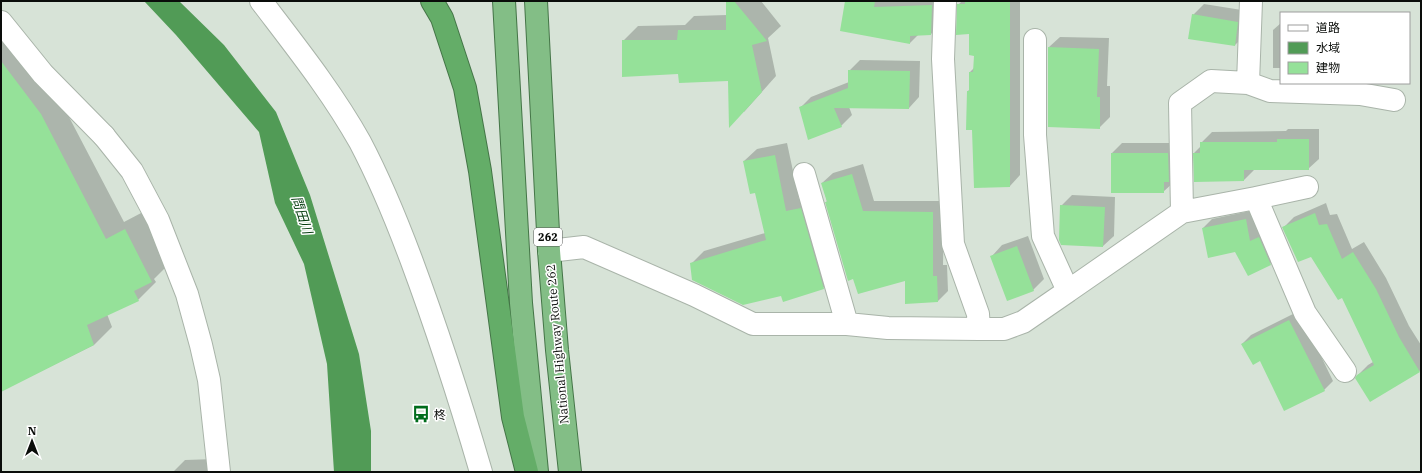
<svg xmlns="http://www.w3.org/2000/svg" width="1422" height="473" font-family="'IBM Plex Serif','Noto Sans JP',serif">
<style>
.water{fill:#519b56}
.shadow{fill:#0003}
.building{fill:#95e199}
.lines{fill:none;stroke-linecap:round;stroke-linejoin:round}
.minor-casing{stroke:#a9b4a9;stroke-width:24}
.tertiary-casing{stroke:#a9b4a9;stroke-width:24}
.trunk-casing{stroke:#447547;stroke-width:24}
.motorway-casing{stroke:#447547;stroke-width:24}
.minor{stroke:#fff;stroke-width:22}
.tertiary{stroke:#fff;stroke-width:22}
.trunk{stroke:#83be86;stroke-width:22}
.motorway{stroke:#64ad68;stroke-width:22}
.labels{text-anchor:middle;dominant-baseline:central;stroke-width:3;stroke-linejoin:round;paint-order:stroke}
.shield{fill:#fff;stroke:#545654;stroke-width:1}
.shield-label{font-size:11px;font-weight:bold;fill:#0a0d0a}
.street-label{font-size:12px;fill:#0a0d0a;stroke:#fff}
.poi-label{font-size:12px;fill:#0a0d0a;stroke:#fff;text-anchor:start}
.water-label{font-size:13px;font-style:italic;fill:#053d0f;stroke:#fff}
</style>
<rect width="100%" height="100%" fill="#d7e3d7"/>
<!-- water -->
<path class="water" d="M144,1H179L224,45L276,112L310,195L359,354L371,431V472H334L327,364L304,264L275,203L259,132L176,35Z"/>
<!-- shadow -->
<path class="shadow" d="M727,1H761L781,26L768,38L776,76L744,112L729,80L679,73L623,41L638,26L685,25L694,16L727,15Z
M846,1H942L941,24L931,34L918,35L910,43Z
M962,1H1020V175L1010,186L973,129L968,91L970,89V72L974,68L975,55L970,33L958,5Z
M1204,4L1248,11L1245,35L1235,45L1193,15Z
M1,19L58,96L124,222L143,212L170,263L154,279L156,282L138,300L107,314L112,327L94,345L1,391Z
M1281,23V68H1273V30Z
M1060,37L1109,38L1107,86H1110V117L1099,128L1049,47Z
M860,60L920,61L919,97L909,108L849,107L852,115L841,126L800,108L811,97L849,82V71Z
M1288,129H1319V159L1308,169L1254,170L1244,180L1194,153L1201,146V143L1212,132L1286,131Z
M787,143L799,199L813,196L836,275L823,288L782,295L691,264L704,251L765,233L756,192L744,161L757,149Z
M1122,143H1179L1174,182L1163,192L1112,153Z
M863,164L874,201H944L943,265H947L948,291L938,301L905,279L826,202L827,201L822,183L833,173Z
M1072,195L1115,197L1114,236L1103,246L1062,244L1061,206Z
M1326,203L1330,215L1337,214L1352,249L1364,242L1386,278L1409,326L1421,345V370L1370,400L1357,376L1368,365L1373,362L1343,296L1312,255L1283,228L1294,217Z
M1255,210L1280,254L1270,264L1236,251L1203,228L1212,219Z
M1028,236L1044,279L1033,290L992,256L1002,245Z
M1299,311L1333,381L1324,390L1260,359L1242,344L1251,335Z
M215,459V472H173L185,460Z"/>
<!-- building -->
<path class="building" d="M726,1H734L767,41L752,45L762,92L729,128L728,81L679,83L678,74L622,77V40H677L678,30H726Z
M845,1H875L874,7L932,5L931,35L910,36V44L840,31Z
M965,1H1010V187L974,188L972,130H966L967,91H969V72H973L974,56L969,55V34L956,35L957,4H965Z
M1192,14L1238,22L1235,46L1188,39Z
M1048,47L1099,49L1097,97H1100V129L1048,127Z
M1,61L41,114L106,239L125,229L152,282L134,291L139,301L87,325L94,345L1,392Z
M848,70L910,71L909,109L834,108L842,127L808,140L799,107L848,88Z
M1277,139H1309V170H1244V181L1194,182L1193,153H1200V142H1277Z
M1111,153H1168L1169,182H1164V193H1111Z
M775,155L786,211L801,208L824,289L783,302L781,296L743,305L692,280L690,263L766,240L755,193L750,194L743,161Z
M852,174L863,211L933,212V276H937L938,302L905,304V281L858,294L853,279L848,281L825,202H827L821,183Z
M1060,205L1105,207L1103,247L1061,245L1059,240Z
M1315,213L1319,225L1327,224L1342,259L1353,252L1376,289L1399,337L1420,372L1370,402L1355,378L1357,375L1374,365L1342,298L1338,300L1311,257L1298,262L1282,227Z
M1246,219L1250,241L1259,237L1271,265L1248,276L1235,252L1208,258L1202,228Z
M1017,246L1034,291L1007,301L990,256Z
M1289,320L1325,391L1284,411L1260,361L1253,365L1241,344Z"/>
<g class="lines">
<!-- minor casing -->
<g class="minor-casing">
<path id="minor" d="M261,1C296,47 332,92 360,142C380,180 396,219 411,259C437,329 460,400 481,472
M945,1L943,59L953,244L978,314L979,329H1004L1023,322L1068,291L1043,236L1035,135V40
M1,22L43,74L104,136
M1248,83L1251,1
M804,174L847,324
M1256,198L1307,187
M1182,212L1180,103L1211,81L1248,83L1270,91L1360,94L1394,100
M549,251L584,247L694,295L753,324H847L888,328L979,329
M1068,291L1182,212L1256,198L1305,313L1345,371"/>
</g>
<!-- tertiary casing -->
<g class="tertiary-casing">
<path id="tertiary" d="M104,136L132,171L158,220L187,294L201,345L209,380L219,472"/>
</g>
<!-- trunk casing -->
<g class="trunk-casing">
<path id="trunk" d="M504,1L521,303L537,472
M536,1L549,251L557,350L570,472"/>
</g>
<!-- motorway casing -->
<g class="motorway-casing">
<path id="motorway" d="M432,1L442,18L465,88L480,171L513,417L527,472"/>
</g>
<!-- minor -->
<use href="#minor" class="minor"/>
<!-- tertiary -->
<use href="#tertiary" class="tertiary"/>
<!-- trunk -->
<use href="#trunk" class="trunk"/>
<!-- motorway -->
<use href="#motorway" class="motorway"/>
</g>
<!-- icons -->
<defs>
<g id="bus-bare" transform="scale(1.38)"><path d="M-5-6H5V4H4V6H2V4H-2V6H-4V4H-5ZM-3.5-4V0h7V-4ZM-3.5 1.2v1.5H-2V1.2ZM2 1.2v1.5H3.5V1.2Z" fill="#006c1b" stroke="#fff" stroke-width="2.5" paint-order="stroke"/></g>
</defs>
<g fill-rule="evenodd">
<use href="#bus-bare" x="421" y="414"/>
</g>
<g class="labels">
<!-- shield labels -->
<rect class="shield" x="534" y="228" width="28" height="18" rx="3"/>
<g class="shield-label">
<text x="548" y="237">262</text>
</g>
<!-- street labels -->
<g class="street-label">
<text transform="translate(557 344) rotate(-95)">National Highway Route 262</text>
</g>
<!-- poi labels -->
<g class="poi-label">
<text x="434" y="414">柊</text>
</g>
<!-- water labels -->
<g class="water-label">
<text transform="translate(302 215) rotate(72)">問田川</text>
</g>
</g>
<!-- border -->
<rect width="1422" height="473" fill="none" stroke="#0a0d0a" stroke-width="4"/>
<!-- legend -->
<rect x="1280" y="12" width="130" height="72" fill="#ffffff" stroke="#9d9e9d"/>
<rect x="1288" y="25" width="20" height="6" fill="#ffffff" stroke="#9d9e9d"/>
<text x="1316" y="32" font-size="12" fill="#0a0d0a">道路</text>
<rect x="1288" y="42" width="20" height="12" fill="#519b56" stroke="#9d9e9d"/>
<text x="1316" y="52" font-size="12" fill="#0a0d0a">水域</text>
<rect x="1288" y="62" width="20" height="12" fill="#95e199" stroke="#9d9e9d"/>
<text x="1316" y="72" font-size="12" fill="#0a0d0a">建物</text>
<!-- north arrow -->
<g transform="translate(32 441)" stroke="#ffffff" stroke-width="3" paint-order="stroke">
<path d="M0-3L7 15L0 10L-7 15Z" fill="#0a0d0a"/>
<text y="-6" font-size="11" font-weight="bold" text-anchor="middle" fill="#0a0d0a">N</text>
</g>
</svg>
